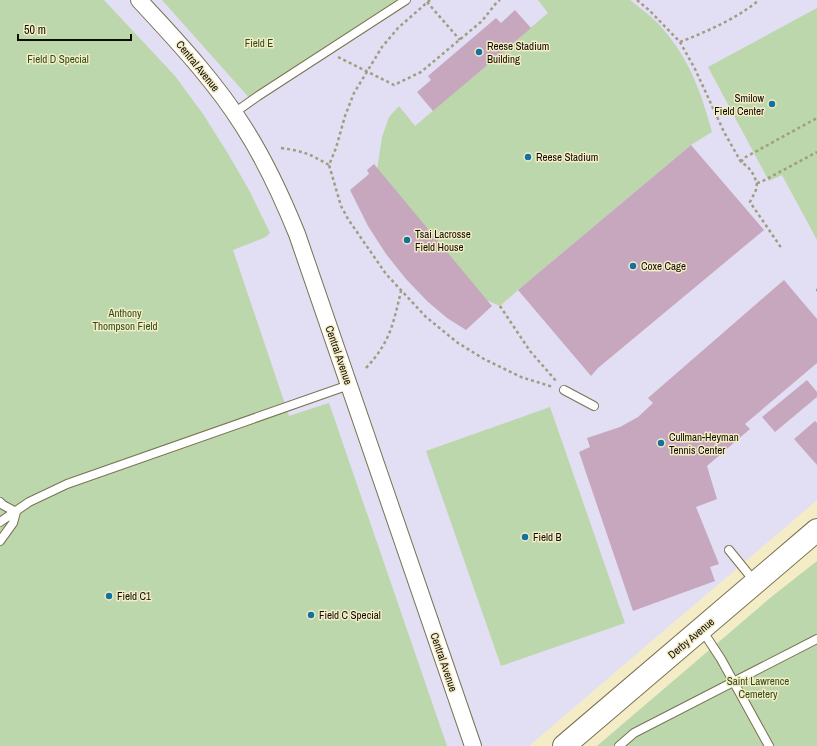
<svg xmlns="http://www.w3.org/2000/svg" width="817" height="746" font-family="'Archivo Narrow',sans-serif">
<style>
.education{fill:#e2def4}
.green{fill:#bbd7ab}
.building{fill:#c7a7be}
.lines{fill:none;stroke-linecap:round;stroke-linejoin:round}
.lane-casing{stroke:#7a7251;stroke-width:10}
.street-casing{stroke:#7a7251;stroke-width:18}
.highway-casing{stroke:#7a7251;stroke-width:24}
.path{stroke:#a29c81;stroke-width:2.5;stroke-dasharray:3 3;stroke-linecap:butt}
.lane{stroke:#fff;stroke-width:8}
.street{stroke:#fff;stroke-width:16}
.highway{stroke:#fff;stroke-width:22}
.poi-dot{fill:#12729f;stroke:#f4ecc7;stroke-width:1.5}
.labels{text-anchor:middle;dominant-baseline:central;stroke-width:3;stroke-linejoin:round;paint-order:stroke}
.park-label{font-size:11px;fill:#2d4e14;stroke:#f4ecc7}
.poi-label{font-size:11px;fill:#100d03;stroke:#f4ecc7;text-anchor:start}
.street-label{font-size:11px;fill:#100d03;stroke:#f4ecc7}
</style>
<rect width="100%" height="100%" fill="#f4ecc7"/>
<!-- education -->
<path class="education" d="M0,0H817V500L529,746H0Z"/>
<!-- green -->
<path class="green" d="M0,0H104L175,76L203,114L227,152L249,190L270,233L266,237L233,250L289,416L329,403L447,746H0Z
M162,0H399L252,101Z
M538,0H630C641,9 653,17 662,28C690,60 701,92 712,132L691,145L518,290L500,306L448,283L377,170L382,137L389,117L399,106L415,126L548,13Z
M817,8V240L782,175L769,181L708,67Z
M550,407L625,623L501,666L426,451Z
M817,561V746H597L770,598Z"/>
<!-- building -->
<path class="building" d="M515,10L531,28L433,111L417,92L431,80L428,76L496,18L501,23Z
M691,145L764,230L598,368L591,376L518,290Z
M374,164L492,306L466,330L447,318L427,301L406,279L386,254L368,226L350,190L369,174L367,170Z
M784,280L817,319V363L745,424L750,429L707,466L717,499L696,507L719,564L710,567L715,581L633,611L579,452L590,447L587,438L620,427L638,417L653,403L648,398Z
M807,380L817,392V397L775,432L762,417Z
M815,421L817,423V465L794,439Z"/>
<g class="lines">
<!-- lane casing -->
<g class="lane-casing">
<path id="lane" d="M234,113L258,96L406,0
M564,390L594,406
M0,502L3,505L16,512
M0,522L29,502L67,484L349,385
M0,541L13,523L16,512
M729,550L755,582
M702,630L721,659L769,746
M619,746L634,733L817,639"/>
</g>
<!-- street casing -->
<g class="street-casing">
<path id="street" d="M139,0C176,40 214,80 243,126C265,160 282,197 297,234L473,746"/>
</g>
<!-- highway casing -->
<g class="highway-casing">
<path id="highway" d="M564,746L817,530"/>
</g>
<!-- path -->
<path class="path" d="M430,0L398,28L382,47L354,93L345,116L336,148L329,165L341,206L348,219L386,274L426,317L458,343L484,359L521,377L553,387
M637,0L649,10L680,42L695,69L724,132L741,162L748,167L753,174L757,183L756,190L750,202L782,249
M427,2L460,40
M680,42C708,31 736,19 759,0
M338,57L394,85L421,72L482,21L497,2L500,0
M281,148C303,151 310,154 329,165
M741,162L744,158L817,118
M757,183L761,182L817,152
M816,290H817
M500,306L530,351L557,382
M366,368C390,342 393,325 401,291"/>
<!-- lane -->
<use href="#lane" class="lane"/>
<!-- street -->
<use href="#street" class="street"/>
<!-- highway -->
<use href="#highway" class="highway"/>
</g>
<!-- markers -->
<g class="poi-dot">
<circle cx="479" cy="52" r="4"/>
<circle cx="772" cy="104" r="4"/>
<circle cx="528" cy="157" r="4"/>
<circle cx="407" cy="240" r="4"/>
<circle cx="633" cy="266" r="4"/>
<circle cx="661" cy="443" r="4"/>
<circle cx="525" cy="537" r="4"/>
<circle cx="109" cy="596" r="4"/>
<circle cx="311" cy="615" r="4"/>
</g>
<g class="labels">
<!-- park labels -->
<g class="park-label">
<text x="259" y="43">Field E</text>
<text x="58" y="59">Field D Special</text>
<text x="125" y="313">Anthony<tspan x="125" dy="13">Thompson Field</tspan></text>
<text x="758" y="681">Saint Lawrence<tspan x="758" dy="13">Cemetery</tspan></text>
</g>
<!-- poi labels -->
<g class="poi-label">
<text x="487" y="46">Reese Stadium<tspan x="487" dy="13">Building</tspan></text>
<text x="764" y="98" text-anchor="end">Smilow<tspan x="764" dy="13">Field Center</tspan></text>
<text x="536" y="157">Reese Stadium</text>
<text x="415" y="234">Tsai Lacrosse<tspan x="415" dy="13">Field House</tspan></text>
<text x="641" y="266">Coxe Cage</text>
<text x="669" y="437">Cullman-Heyman<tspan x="669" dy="13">Tennis Center</tspan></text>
<text x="533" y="537">Field B</text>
<text x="117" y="596">Field C1</text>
<text x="319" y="615">Field C Special</text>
</g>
<!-- street labels -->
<g class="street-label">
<text transform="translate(198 66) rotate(51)">Central Avenue</text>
<text transform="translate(339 355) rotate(71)">Central Avenue</text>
<text transform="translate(691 638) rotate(-40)">Derby Avenue</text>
<text transform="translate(444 662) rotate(71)">Central Avenue</text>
</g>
</g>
<!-- scale -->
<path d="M18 34v6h113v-6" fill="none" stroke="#100d03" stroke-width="2"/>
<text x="24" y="34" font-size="12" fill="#100d03" stroke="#f4ecc7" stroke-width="3" paint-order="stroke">50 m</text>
</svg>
